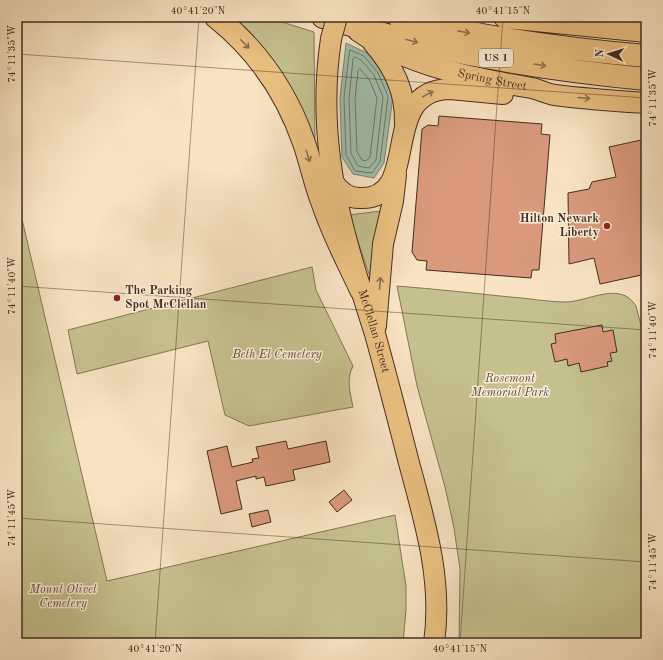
<svg xmlns="http://www.w3.org/2000/svg" width="663" height="660" font-family="'Old Standard TT',serif">
<style>
.green{fill:#c5c18f;stroke:#847758}
.water{fill:#9fbfae;stroke:#7a8576}
.lines{fill:none;stroke-linecap:round;stroke-linejoin:round}
.shore{stroke:#717668;stroke-width:1}
.building{fill:#da997d;stroke:#432d22}
.major-casing{stroke:#432d22;stroke-width:22}
.highway-casing{stroke:#432d22;stroke-width:24}
.major{stroke:#ecc282;stroke-width:20}
.highway{stroke:#ecc282;stroke-width:22}
.major-bridge-casing{stroke:#432d22;stroke-width:22;stroke-linecap:butt}
.major-bridge{stroke:#ecc282;stroke-width:20}
.oneway{stroke:#8f704d}
.ticks{fill:none;stroke:#432d22;stroke-width:1;stroke-opacity:0.45}
.poi-dot{fill:#8f2418;stroke:#fbedd8;stroke-width:1.5}
.labels{text-anchor:middle;dominant-baseline:central;stroke-width:3;stroke-linejoin:round;paint-order:stroke}
.shield{fill:#fbedd8;stroke:#7a6759;stroke-width:1}
.shield-label{font-size:11px;font-weight:bold;fill:#432d22}
.street-label{font-size:12px;fill:#432d22;stroke:#fbedd8}
.poi-label{font-size:12px;font-weight:bold;fill:#432d22;stroke:#fbedd8;text-anchor:end}
.park-label{font-size:12px;font-style:italic;fill:#5d4b38;stroke:#fbedd8}
.neatline{fill:none;stroke:#432d22;stroke-width:1.5}
.ticks-label{font-size:10px;text-anchor:middle;fill:#432d22}
</style>
<rect width="100%" height="100%" fill="#f9e3c3"/>
<filter id="stains"><feTurbulence type="fractalNoise" baseFrequency=".005" numOctaves="4"/><feColorMatrix values="0 0 0 0 .2 0 0 0 0 .09 0 0 0 0 .02 0 0 0 .5 -.17"/></filter>
<radialGradient id="worn" r=".72"><stop offset=".6" stop-color="#630" stop-opacity="0"/><stop offset="1" stop-color="#630" stop-opacity=".3"/></radialGradient>
<!-- green -->
<path class="green" d="M229,17H266L314,32L315,146Z
M17,198L107,581L395,515L406,586V610L403,643H17Z
M381,211L371,280L349,215Z
M312,267L316,290L353,366C346,380 350,392 353,407L249,426L225,415L208,341L77,374L68,330Z
M397,286C435,289 472,293 510,297C528,298 547,302 565,302C588,302 620,280 636,306L646,345V643H459L460,569L454,528L445,487L417,386Z"/>
<!-- water -->
<path class="water" d="M346,43L367,53L382,71L393,96L384,163L374,178L353,174L342,157L340,98Z"/>
<g class="lines">
<!-- shore -->
<path class="shore" d="M350,50L364,56L378,73L388,96L380,162L372,173L355,171L346,155L344,98Z
M355,57L361,60L374,75L383,97L376,160L369,168L358,166L351,153L349,99L353,59Z
M360,69L369,79L377,98L370,157L366,161L362,160L357,152L355,99L358,71Z"/>
</g>
<!-- building -->
<path class="building" d="M439,116L542,124L541,134L550,135L539,270H532L531,278L426,270L427,261L417,260L412,252L422,129L428,125L438,126Z
M646,139V274L600,284L594,258L569,264L568,193L589,189L592,182L616,177L609,147Z
M602,325L603,332L613,330L617,352L610,353L612,361L607,362L608,366L581,372L579,363L568,366L567,359L555,362L551,344L556,343L555,334Z
M286,441L288,449L326,441L330,462L293,470L295,480L266,486L264,477L256,479V476L236,481L242,509L221,514L207,451L227,446L232,467L253,462L252,459L259,458L256,447Z
M344,490L352,500L337,512L329,502Z
M268,510L271,522L252,527L249,514Z"/>
<g class="lines">
<!-- major casing -->
<g class="major-casing">
<g id="major">
<path id="s1" d="M358,31C408,66 473,78 532,88C540,90 548,94 555,95C585,99 616,101 646,103"/>
<path id="s2" d="M331,39C322,98 327,160 341,218C350,257 363,296 375,334C387,377 398,420 409,463C425,522 443,581 434,643"/>
<path d="M373,43C394,67 406,92 405,124"/>
<path d="M334,183C341,193 350,199 362,198C423,198 377,90 450,89L503,94"/>
<path d="M376,326L383,244L393,201L396,175"/>
</g>
</g>
<!-- highway casing -->
<g class="highway-casing">
<path id="highway" d="M216,17C257,50 287,93 304,143C311,163 315,184 323,204C333,234 348,262 361,290
M323,17C354,26 386,35 417,43C492,60 570,72 646,79
M399,17C480,38 563,49 646,56
M505,17L646,31"/>
</g>
<!-- major -->
<use href="#major" class="major"/>
<!-- highway -->
<use href="#highway" class="highway"/>
<!-- major-bridge casing -->
<g class="major-bridge-casing">
<path id="major-bridge" d="M331,39L337,17"/>
</g>
<!-- major-bridge -->
<use href="#major-bridge" class="major-bridge"/>
</g>
<!-- one-way arrows -->
<defs><path id="oneway-shaft" d="M-6 0H5M1.5-3L5.5 0L1.5 3" fill="none" stroke-width="1.6" stroke-linecap="round" stroke-linejoin="round"/></defs>
<g class="oneway">
<use href="#oneway-shaft" transform="translate(464 32) rotate(11)"/>
<use href="#oneway-shaft" transform="translate(412 41) rotate(14)"/>
<use href="#oneway-shaft" transform="translate(245 44) rotate(46)"/>
<use href="#oneway-shaft" transform="translate(540 65) rotate(9)"/>
<use href="#oneway-shaft" transform="translate(428 94) rotate(-28)"/>
<use href="#oneway-shaft" transform="translate(584 98) rotate(5)"/>
<use href="#oneway-shaft" transform="translate(308 156) rotate(73)"/>
<use href="#oneway-shaft" transform="translate(380 283) rotate(-85)"/>
</g>
<!-- ticks -->
<path class="ticks" d="M17,54L646,98M17,286L646,330M17,518L646,562M155,643L199,17M460,643L503,17"/>
<!-- markers -->
<g class="poi-dot">
<circle cx="607" cy="226" r="4"/>
<circle cx="117" cy="298" r="4"/>
</g>
<g class="labels">
<!-- shield labels -->
<rect class="shield" x="479" y="49" width="34" height="18" rx="3"/>
<g class="shield-label">
<text x="496" y="58">US 1</text>
</g>
<!-- street labels -->
<g class="street-label">
<text stroke="none"><textPath href="#s1" startOffset="144">Spring Street</textPath></text>
<text stroke="none"><textPath href="#s2" startOffset="298">McClellan Street</textPath></text>
</g>
<!-- poi labels -->
<g class="poi-label">
<text x="599" y="219">Hilton Newark<tspan x="599" dy="14">Liberty</tspan></text>
<text x="125" y="291" text-anchor="start">The Parking<tspan x="125" dy="14">Spot McClellan</tspan></text>
</g>
<!-- park labels -->
<g class="park-label">
<text x="277" y="355">Beth El Cemetery</text>
<text x="510" y="379">Rosemont<tspan x="510" dy="14">Memorial Park</tspan></text>
<text x="63" y="590">Mount Olivet<tspan x="63" dy="14">Cemetery</tspan></text>
</g>
</g>
<!-- margin -->
<rect width="663" height="660" fill="none" stroke="#f9e3c3" stroke-width="44"/>
<!-- north arrow -->
<g transform="translate(609 54) rotate(274)" stroke="#fbedd8" stroke-width="3" paint-order="stroke">
<path d="M0-3L7 15L0 10L-7 15Z" fill="#432d22"/>
<text y="-6" font-size="11" font-weight="bold" text-anchor="middle" fill="#432d22">N</text>
</g>
<rect x="22" y="22" width="619" height="616" class="neatline"/>
<g class="ticks-label">
<text x="198" y="14">40°41'20"N</text>
<text x="503" y="14">40°41'15"N</text>
<text transform="translate(11 54) rotate(-90)" y="4">74°11'35"W</text>
<text transform="translate(652 98) rotate(-90)" y="4">74°11'35"W</text>
<text transform="translate(11 286) rotate(-90)" y="4">74°11'40"W</text>
<text transform="translate(652 330) rotate(-90)" y="4">74°11'40"W</text>
<text transform="translate(11 518) rotate(-90)" y="4">74°11'45"W</text>
<text transform="translate(652 562) rotate(-90)" y="4">74°11'45"W</text>
<text x="155" y="652">40°41'20"N</text>
<text x="460" y="652">40°41'15"N</text>
</g>
<rect width="100%" height="100%" filter="url(#stains)"/>
<rect width="100%" height="100%" fill="url(#worn)"/>
</svg>
